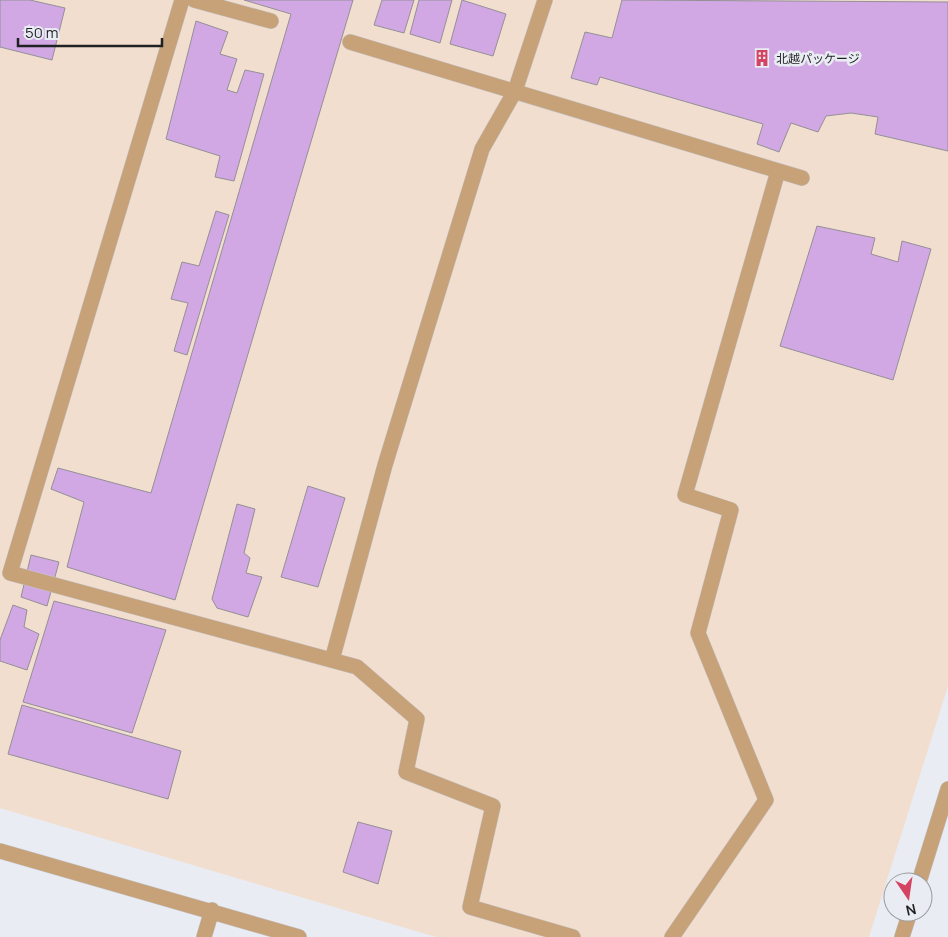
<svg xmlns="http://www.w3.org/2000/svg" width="948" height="937" font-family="Manrope,'Noto Sans JP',sans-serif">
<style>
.industrial{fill:#f2decf}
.building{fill:#d1a8e4;stroke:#939095}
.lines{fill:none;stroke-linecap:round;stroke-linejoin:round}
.minor-casing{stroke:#c5c7cd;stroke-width:16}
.minor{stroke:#c7a279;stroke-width:15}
.labels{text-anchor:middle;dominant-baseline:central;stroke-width:5;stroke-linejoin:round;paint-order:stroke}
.poi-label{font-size:12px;fill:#1f2123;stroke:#e9ecf2;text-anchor:start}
</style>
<rect width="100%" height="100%" fill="#e9ecf2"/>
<!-- industrial -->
<path class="industrial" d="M0,0H948V686L869,937H436L0,808Z"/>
<!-- building -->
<path class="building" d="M0,0H30L65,8L52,60L0,47Z
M244,0H353L175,600L67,567L84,502L51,489L58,468L151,493L291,14Z
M382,0H414L404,33L374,25Z
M419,0H452L440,43L410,34Z
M462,0L506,14L493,56L450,44Z
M622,0L948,2V151L875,134L878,117L851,113L826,116L818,132L791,123L779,152L757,144L763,124L600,77L597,85L571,78L585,32L612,38Z
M196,21L228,32L220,54L237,59L227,90L237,93L245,70L264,74L234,181L215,177L220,156L166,139Z
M216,211L229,215L187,355L174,351L188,303L171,299L182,262L199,266Z
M817,226L875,238L871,254L898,262L902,241L931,249L893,380L780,346Z
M308,486L345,498L318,587L281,577Z
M237,504L255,509L244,553L250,558L246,573L262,577L248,617L217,608L212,599Z
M31,555L59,562L47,606L21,597Z
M54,601L166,630L132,733L23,702Z
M13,605L27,610L24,627L39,634L27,670L0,661V640Z
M22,705L181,751L168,799L8,754Z
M358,822L392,831L378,884L343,872Z"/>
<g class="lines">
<!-- minor casing -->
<g class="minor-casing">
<path id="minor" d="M182,0L10,573L357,667L417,719L406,772L493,806L470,907L573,937
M194,0L271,21
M350,42L802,178
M332,660L385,465L482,149L515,91L545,0
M0,851L299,937
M919,882L948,789
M204,937L212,910
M672,937L766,800L698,633L731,510L685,495L778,171
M902,937L910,912"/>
</g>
<!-- minor -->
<use href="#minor" class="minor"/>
</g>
<!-- icons -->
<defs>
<g id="building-bare" transform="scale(1.35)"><path d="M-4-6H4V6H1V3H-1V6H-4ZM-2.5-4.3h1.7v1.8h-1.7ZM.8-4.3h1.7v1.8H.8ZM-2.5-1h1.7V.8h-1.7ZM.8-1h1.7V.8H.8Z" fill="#d44462" stroke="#e9ecf2" stroke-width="2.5" paint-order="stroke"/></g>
</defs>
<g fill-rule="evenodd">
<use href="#building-bare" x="762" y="58"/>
</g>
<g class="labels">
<!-- poi labels -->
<g class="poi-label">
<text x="776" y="58">北越パッケージ</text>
</g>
</g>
<!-- north arrow -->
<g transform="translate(908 897) rotate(167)"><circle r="24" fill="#e9ecf2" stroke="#989b9f"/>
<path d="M0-4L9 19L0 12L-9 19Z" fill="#d44462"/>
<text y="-8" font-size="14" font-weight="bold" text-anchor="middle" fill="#1f2123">N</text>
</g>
<!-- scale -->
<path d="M18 38v8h144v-8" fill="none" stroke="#1f2123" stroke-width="2.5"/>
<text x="25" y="38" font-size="15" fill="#1f2123" stroke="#e9ecf2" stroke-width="4" paint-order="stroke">50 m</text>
</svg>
